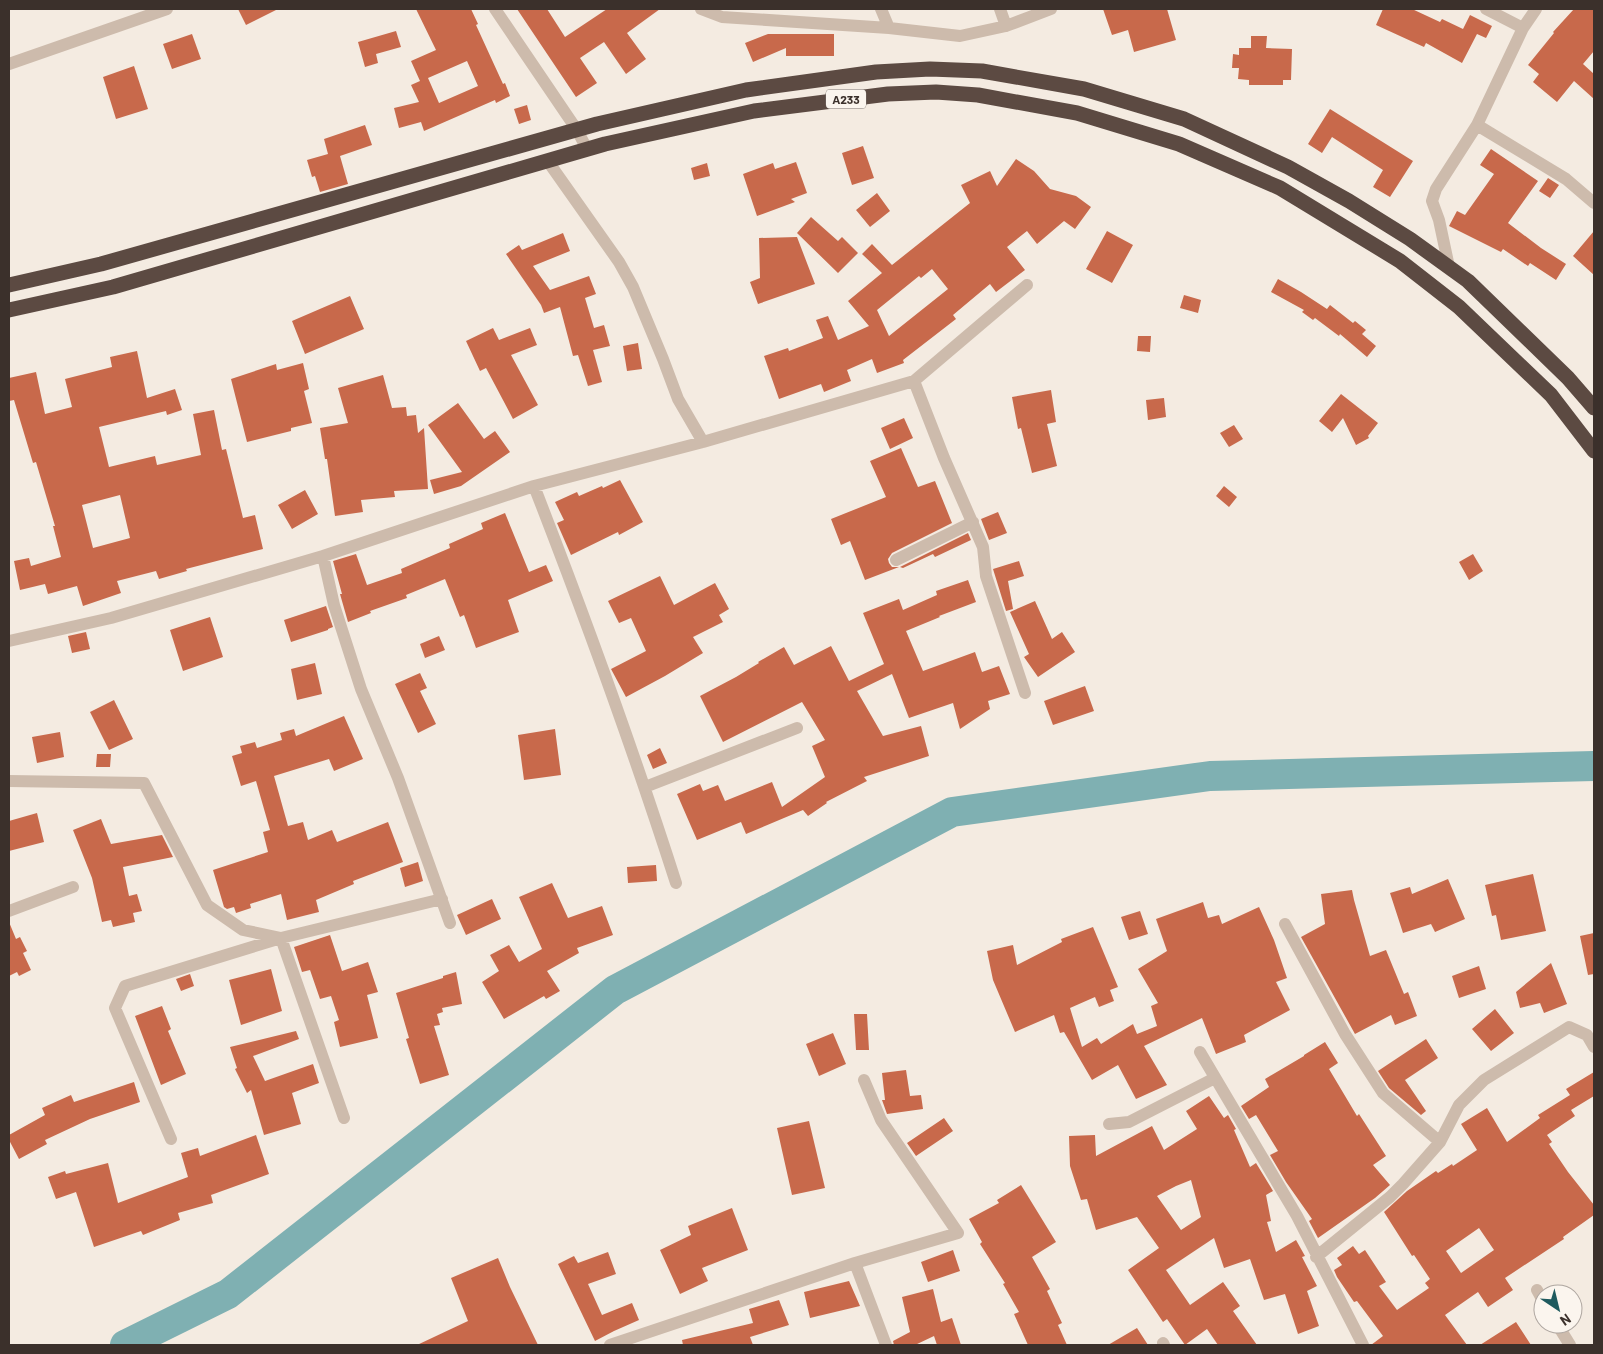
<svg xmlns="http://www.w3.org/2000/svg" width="1603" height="1354" font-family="Barlow,sans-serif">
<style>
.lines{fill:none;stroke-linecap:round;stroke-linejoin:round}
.river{stroke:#7fb0b2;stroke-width:30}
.building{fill:#c8694b;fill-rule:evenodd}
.street{stroke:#cdbbac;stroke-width:12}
.highway{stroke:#5c4a42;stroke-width:15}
.labels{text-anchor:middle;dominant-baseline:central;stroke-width:4;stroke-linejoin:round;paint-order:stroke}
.shield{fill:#fbf5ee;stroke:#756b66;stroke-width:1}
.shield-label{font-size:12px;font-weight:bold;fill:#3b302b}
</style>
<rect width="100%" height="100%" fill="#f4ebe1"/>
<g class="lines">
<!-- river -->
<path class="river" d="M125,1345L228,1294L615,990L952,812L1210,776L1594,766"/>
</g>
<!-- building -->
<path class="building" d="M238,9H278L246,25Z
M416,9H471L478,24L476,25L503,84L505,83L510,96L496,103L495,100L424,131L421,122L399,128L394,108L419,102L411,85L420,81L411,61L436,50ZM467,61L478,86L439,103L428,78Z
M517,9H547L565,37L607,9H660L627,33L646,59L626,74L604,42L580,58L597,83L576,97Z
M1103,9H1167L1176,40L1134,52L1128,30L1112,35Z
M1383,9H1412L1440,22L1442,19L1463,29L1470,15L1492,26L1486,38L1477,34L1462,63L1426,43L1424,47L1376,25Z
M1574,9H1594V51L1583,64L1594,74V99L1574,81L1557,102L1533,82L1539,74L1528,65L1554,33L1553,32Z
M396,31L401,47L376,54L378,63L365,67L358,42Z
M192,34L201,59L172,69L163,44Z
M768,34H834V56H786V48L753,62L745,43Z
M1251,36H1267L1266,48L1292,49L1291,80H1283V85H1249V80L1238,79L1239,68H1232L1233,54L1239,55V48H1251Z
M134,66L148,109L116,119L103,77Z
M527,105L531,120L519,124L514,109Z
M1330,109L1413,161L1390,197L1373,187L1383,170L1332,137L1322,153L1308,144Z
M365,125L372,145L340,156L348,184L320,192L315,176L312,177L307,160L328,154L324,139Z
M863,146L874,178L852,185L842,153Z
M1491,149L1538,181L1508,223L1541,248L1566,264L1556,280L1530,263L1528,266L1503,249L1501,252L1449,226L1457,211L1465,215L1494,174L1480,165Z
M1016,159L1034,171L1050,189L1076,196L1091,207L1075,229L1064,221L1037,244L1027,231L1007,247L1025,270L996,292L990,284L953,315L956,319L903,360L904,363L877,373L872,359L847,370L851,381L824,392L821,384L779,399L764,356L788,348L789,351L823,338L816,320L828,316L838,340L869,326L848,301L882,273L862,254L872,244L892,265L970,203L961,185L990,171L997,186ZM932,269L948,289L889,336L877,310L919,276L921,278Z
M796,162L807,193L791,199L795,202L757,216L743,174L773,163L775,169Z
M707,163L710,176L694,180L691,168Z
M1548,178L1559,185L1550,198L1539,191Z
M877,193L890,211L870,227L856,210Z
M811,217L838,241L842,237L858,253L838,273L797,233Z
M1107,231L1133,245L1112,283L1086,269Z
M1594,231V275L1573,256Z
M563,233L570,251L533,266L550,290L589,276L596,294L585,298L594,328L604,325L610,346L593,350L602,382L588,386L578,355L573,356L560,307L544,313L541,305L506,254L519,245L522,250Z
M797,237L815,284L758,304L750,282L760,278L759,238Z
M1278,279L1301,292L1327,309L1330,305L1353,323L1355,321L1366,330L1362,334L1376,346L1367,357L1340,334L1339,336L1315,318L1313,320L1302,312L1304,310L1271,292Z
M1184,295L1201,300L1198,313L1180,308Z
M350,296L364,329L305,354L292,321Z
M493,328L499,340L530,328L537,345L511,355L538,405L513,419L486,368L480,371L466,341Z
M1138,336H1151L1150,352L1137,351Z
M638,343L642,369L627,371L623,346Z
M137,351L147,398L175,389L182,410L167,415L166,411L99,427L109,467L155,456L157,465L201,455L193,414L214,410L222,450L226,449L243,518L255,515L263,549L186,569L187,571L159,579L156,571L117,581L121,593L83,606L77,586L48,594L45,584L20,590L14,561L29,558L31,566L61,557L53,526H55L36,462L33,463L14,400L9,401V378L36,372L45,414L72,407L65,379L112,367L110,357ZM120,495L130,538L93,548L82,505Z
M303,363L309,389L304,391L312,423L291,428V431L247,442L231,379L276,364L277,370Z
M383,375L392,408L406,407L407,416L416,415L418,433L424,428L428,489L394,491L395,497L361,500L363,512L335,516L327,459H325L320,428L348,423L338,388Z
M1051,390L1056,422L1047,424L1057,466L1032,473L1021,428L1018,429L1012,397Z
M1341,394L1378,423L1368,436L1369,438L1356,445L1343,418L1332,432L1319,421Z
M1164,398L1166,417L1148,420L1146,400Z
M458,403L484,439L495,431L510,452L461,486L434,494L430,480L462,472L428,425Z
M904,418L913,438L890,449L881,428Z
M1234,425L1243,439L1229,447L1220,433Z
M901,448L918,487L935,481L952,523L892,553L888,559L889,563L892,567H899L865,580L850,541L841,545L831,519L886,497L870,461Z
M620,480L643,522L619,535L618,532L571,555L557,523L564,520L555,502L577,492L579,496L602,486L603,488Z
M1224,486L1237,497L1229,507L1216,496Z
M305,490L318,514L292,529L278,505Z
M998,512L1007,533L989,540L981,519Z
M505,513L529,572L546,565L553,581L508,600L519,632L476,648L464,615L460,617L445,579L406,595L407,598L370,611L371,613L348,622L340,594H342L333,561L356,554L367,585L402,573L401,569L450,548L449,544L483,529L481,523Z
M968,533L971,540L935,557L933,554L903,568L900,567Z
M1473,554L1483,571L1469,580L1459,562Z
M1019,561L1024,576L1008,581L1013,609L1006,611L993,569Z
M660,576L674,605L715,583L729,609L719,615L723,622L693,637L703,653L665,676L626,697L611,669L646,651L631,618L619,623L608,601Z
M968,580L976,602L939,616L940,617L906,631L923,671L975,652L982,672L999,666L1010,694L988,701L990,709L960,729L953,703L909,718L892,674L857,691L883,736L921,726L929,756L864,777L867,781L826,802L827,803L808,816L803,810L746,834L741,822L697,840L677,794L700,784L703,791L718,785L725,801L772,782L782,807L825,777L812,746L825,740L802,702L723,742L700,696L736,677L759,663L758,662L784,647L794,665L831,646L849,681L884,664L863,613L899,599L903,610L937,595L936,591Z
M1035,601L1052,639L1062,632L1075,652L1038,677L1024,657L1029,654L1010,612Z
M326,606L333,627L328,629V630L291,642L284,620Z
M210,617L223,657L183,671L170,630Z
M86,632L90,649L72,653L68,636Z
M439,636L445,650L425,658L420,644Z
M315,663L322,694L297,700L291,669Z
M420,673L427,688L420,691L436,724L418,733L395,684Z
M1085,686L1094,711L1053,725L1044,701Z
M114,700L133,739L109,750L90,712Z
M344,716L363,759L334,771L329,759L274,776L288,826L303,822L308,840L332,830L337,842L388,822L403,862L353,881L354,884L316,900L319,912L287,920L281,894L250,904L251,908L236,913L234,907L227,909L224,907L213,870L268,852L263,832L270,830L256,781L241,786L232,756L242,753L240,746L255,742L257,748L282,740L280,733L294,729L296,736Z
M555,729L561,775L524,780L518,735Z
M60,732L64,757L37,763L32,737Z
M660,748L667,763L653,769L647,755Z
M97,754H111L110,767H96Z
M37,813L44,842L9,851V821Z
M101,819L111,844L162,835L173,857L123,867L129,896L137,894L142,911L133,913L135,922L113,927L111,920L102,922L92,878L73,830Z
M418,862L423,881L405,887L400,868Z
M656,865L657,881L628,883L627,867Z
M1533,874L1546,931L1501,940L1496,915L1492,916L1485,885Z
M1448,879L1465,919L1435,932L1431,924L1403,933L1390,893L1410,887L1412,894Z
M552,883L568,918L602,906L613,935L577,948L579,953L547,971L560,991L546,999L544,996L504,1019L482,982L499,971L490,955L509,945L519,962L542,949L519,897Z
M1352,890L1354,900L1370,956L1386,950L1404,994L1408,992L1417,1016L1395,1025L1391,1015L1355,1034L1301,937L1325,924L1321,894Z
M492,899L501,919L466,935L457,915Z
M1203,902L1208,918L1219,915L1222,924L1259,907L1274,940L1287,978L1276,982L1290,1010L1244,1035L1246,1042L1216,1054L1202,1018L1144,1046L1167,1085L1136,1099L1118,1065L1092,1080L1064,1032L1060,1033L1054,1015L1015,1032L993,980L987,951L1013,945L1017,965L1062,942L1061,939L1093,927L1118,987L1110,990L1114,1001L1099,1007L1095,997L1070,1008L1082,1047L1097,1038L1101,1044L1133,1024L1137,1034L1157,1026L1151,1006L1158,1003L1138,969L1167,951L1156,919Z
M1140,911L1148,934L1129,940L1121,917Z
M9,922L16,939L20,937L27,951L23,953L31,970L19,976L17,972L9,976Z
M1594,933V974L1588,975L1580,936Z
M330,935L342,971L368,962L378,992L367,995L378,1038L340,1047L334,1022L339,1020L331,996L320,999L310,970L302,972L294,947Z
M1551,963L1567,1004L1544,1013L1540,1003L1520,1008L1516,992Z
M1479,966L1486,989L1459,998L1452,976Z
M271,969L282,1011L241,1025L229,980Z
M456,972L462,1004L442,1008L443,1012L437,1014L440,1025L434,1026L449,1075L420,1084L406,1039L409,1038L396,993L443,978V976Z
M190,974L194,986L181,991L176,979Z
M162,1006L171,1029L168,1031L186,1074L161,1085L135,1016Z
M1495,1009L1514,1033L1491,1051L1472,1029Z
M854,1014H867L869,1050H856Z
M296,1031L299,1039L253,1056L265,1081L313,1064L319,1083L292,1093L301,1124L264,1135L251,1090L247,1093L235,1069L237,1068L230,1047Z
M833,1033L846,1064L819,1076L806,1044Z
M1426,1039L1438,1058L1405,1080L1426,1111L1421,1115L1389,1088L1378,1071Z
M1325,1042L1338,1063L1329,1069L1357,1116L1359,1114L1386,1156L1373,1165L1390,1185L1375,1198L1318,1238L1309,1221L1312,1219L1286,1182L1270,1155L1278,1151L1256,1115L1249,1119L1241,1106L1269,1087L1265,1079L1304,1056V1055Z
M906,1070L910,1096L921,1095L923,1109L887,1114L882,1100H885L882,1073Z
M1594,1072V1096L1571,1110L1575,1116L1547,1135L1552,1142L1549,1144L1568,1172L1594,1205V1215L1563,1237L1564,1239L1505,1278L1513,1290L1488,1307L1478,1292L1445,1315L1467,1345H1371L1383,1336L1357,1301L1354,1302L1337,1277L1334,1270L1342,1265L1337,1258L1353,1246L1359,1254L1365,1250L1386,1282L1379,1286L1397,1310L1429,1288L1425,1283L1430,1279L1414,1255L1412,1256L1384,1212L1407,1191L1436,1171L1438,1173L1452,1164L1453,1166L1477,1150L1461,1124L1487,1108L1507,1142L1540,1118L1538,1115L1570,1095L1566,1089ZM1479,1228L1494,1250L1461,1273L1446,1251Z
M134,1082L140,1102L90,1119L45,1140L47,1144L19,1159L9,1140V1135L45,1115L42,1108L71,1095L74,1102Z
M1209,1096L1224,1118L1228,1115L1236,1129L1234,1130L1250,1167L1256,1163L1273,1191L1266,1195L1271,1221L1267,1222L1276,1252L1296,1240L1305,1256L1302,1257L1317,1286L1307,1291L1319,1326L1298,1334L1285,1294L1264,1300L1250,1259L1224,1268L1214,1238L1166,1270L1190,1305L1223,1282L1240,1306L1233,1311L1257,1345H1218L1207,1329L1185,1345L1167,1319L1163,1322L1128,1270L1159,1248L1137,1217L1096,1230L1087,1199L1081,1200L1070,1166L1069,1136L1095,1135L1096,1156L1152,1126L1164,1150L1197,1129L1186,1111ZM1191,1180L1201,1217L1181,1230L1157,1196L1176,1186Z
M944,1118L953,1131L916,1156L907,1143Z
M809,1121L825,1188L792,1195L777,1128Z
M256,1135L269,1174L211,1195L213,1203L178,1213L180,1220L143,1235L141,1231L94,1247L76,1192L56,1199L48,1177L65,1171L66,1174L108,1163L118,1203L188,1177L181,1153L198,1148L200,1156Z
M1021,1185L1056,1242L1032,1257L1050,1289L1047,1291L1062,1323L1058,1325L1067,1345H1028L1014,1314L1019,1312L1003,1284L1005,1283L980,1244L982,1242L969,1219L999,1203L997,1200Z
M732,1208L748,1250L702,1268L708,1281L680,1294L660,1250L691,1235L688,1226Z
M953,1250L960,1271L928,1282L921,1262Z
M608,1252L616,1274L588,1284L602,1315L632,1303L639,1320L614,1331L595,1341L558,1264L574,1256L578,1263Z
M498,1258L510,1287L538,1345H417L468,1321L451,1278Z
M849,1281L860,1306L810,1318L804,1292Z
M933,1289L941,1322L952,1318L961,1345H937L934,1336L915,1345H894L893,1341L910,1332L902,1297Z
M779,1300L789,1325L750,1337L753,1345H683L682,1340L753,1323L749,1309Z
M1516,1322L1531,1345H1480Z
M1137,1328L1148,1345H1108Z"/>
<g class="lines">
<!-- street -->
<path class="street" d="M495,9L577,130L587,149
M701,9L722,17L889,28L960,36L1006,26L1051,9
M881,9L889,28
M1000,9L1006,26
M1486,9L1523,28
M9,64L167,9
M1477,125L1566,179L1594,203
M547,160L619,262L633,287L663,359L678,399L703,442
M1449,267L1439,220L1432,201L1436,189L1477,125L1523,28L1536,9
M914,381L944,458L983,547L986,576L1025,693
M534,486C585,617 633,749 676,883
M323,556L334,605L361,689L398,778L450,923
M896,560L973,522
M9,641L111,618L323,556L534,486L703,442L914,381L1027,285
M9,781L144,783L207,905L243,930L281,938L344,1118
M645,787L797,728
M9,911L73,887
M1285,924L1345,1034L1383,1093L1440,1142
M1200,1052L1297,1216L1363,1345
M1109,1124L1129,1122L1215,1078
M171,1139L115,1008L125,986L281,938L442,899
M1316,1257L1390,1197L1403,1184L1440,1142L1459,1105L1484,1080L1569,1027L1587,1035L1594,1047
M855,1263L886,1345
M1537,1290L1543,1301
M1557,1324L1570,1345
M1163,1343L1164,1345
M610,1345L855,1263L958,1233L881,1120L864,1080"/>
<!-- highway -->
<path class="highway" d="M9,285L101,264L597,124L746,90L876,72L930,69L982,71L1084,89L1184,119L1288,167L1349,201L1410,239L1468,281L1568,378L1594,408
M9,310L113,287L605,144L754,111L888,94L936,92L978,95L1077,113L1179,144L1280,188L1400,261L1459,307L1551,395L1594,451"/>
</g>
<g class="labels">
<!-- shield labels -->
<rect class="shield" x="826" y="89.5" width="40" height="19" rx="4"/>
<g class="shield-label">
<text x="846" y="99">A233</text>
</g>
</g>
<!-- border -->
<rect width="1603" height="1354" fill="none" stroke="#3b302b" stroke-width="20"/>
<!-- north arrow -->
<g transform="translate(1558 1309) rotate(145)"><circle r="24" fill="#fbf5ee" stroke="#aea6a0"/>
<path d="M0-4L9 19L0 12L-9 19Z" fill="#1f5a5e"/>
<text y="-8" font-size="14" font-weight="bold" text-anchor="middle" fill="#3b302b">N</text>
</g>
</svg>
